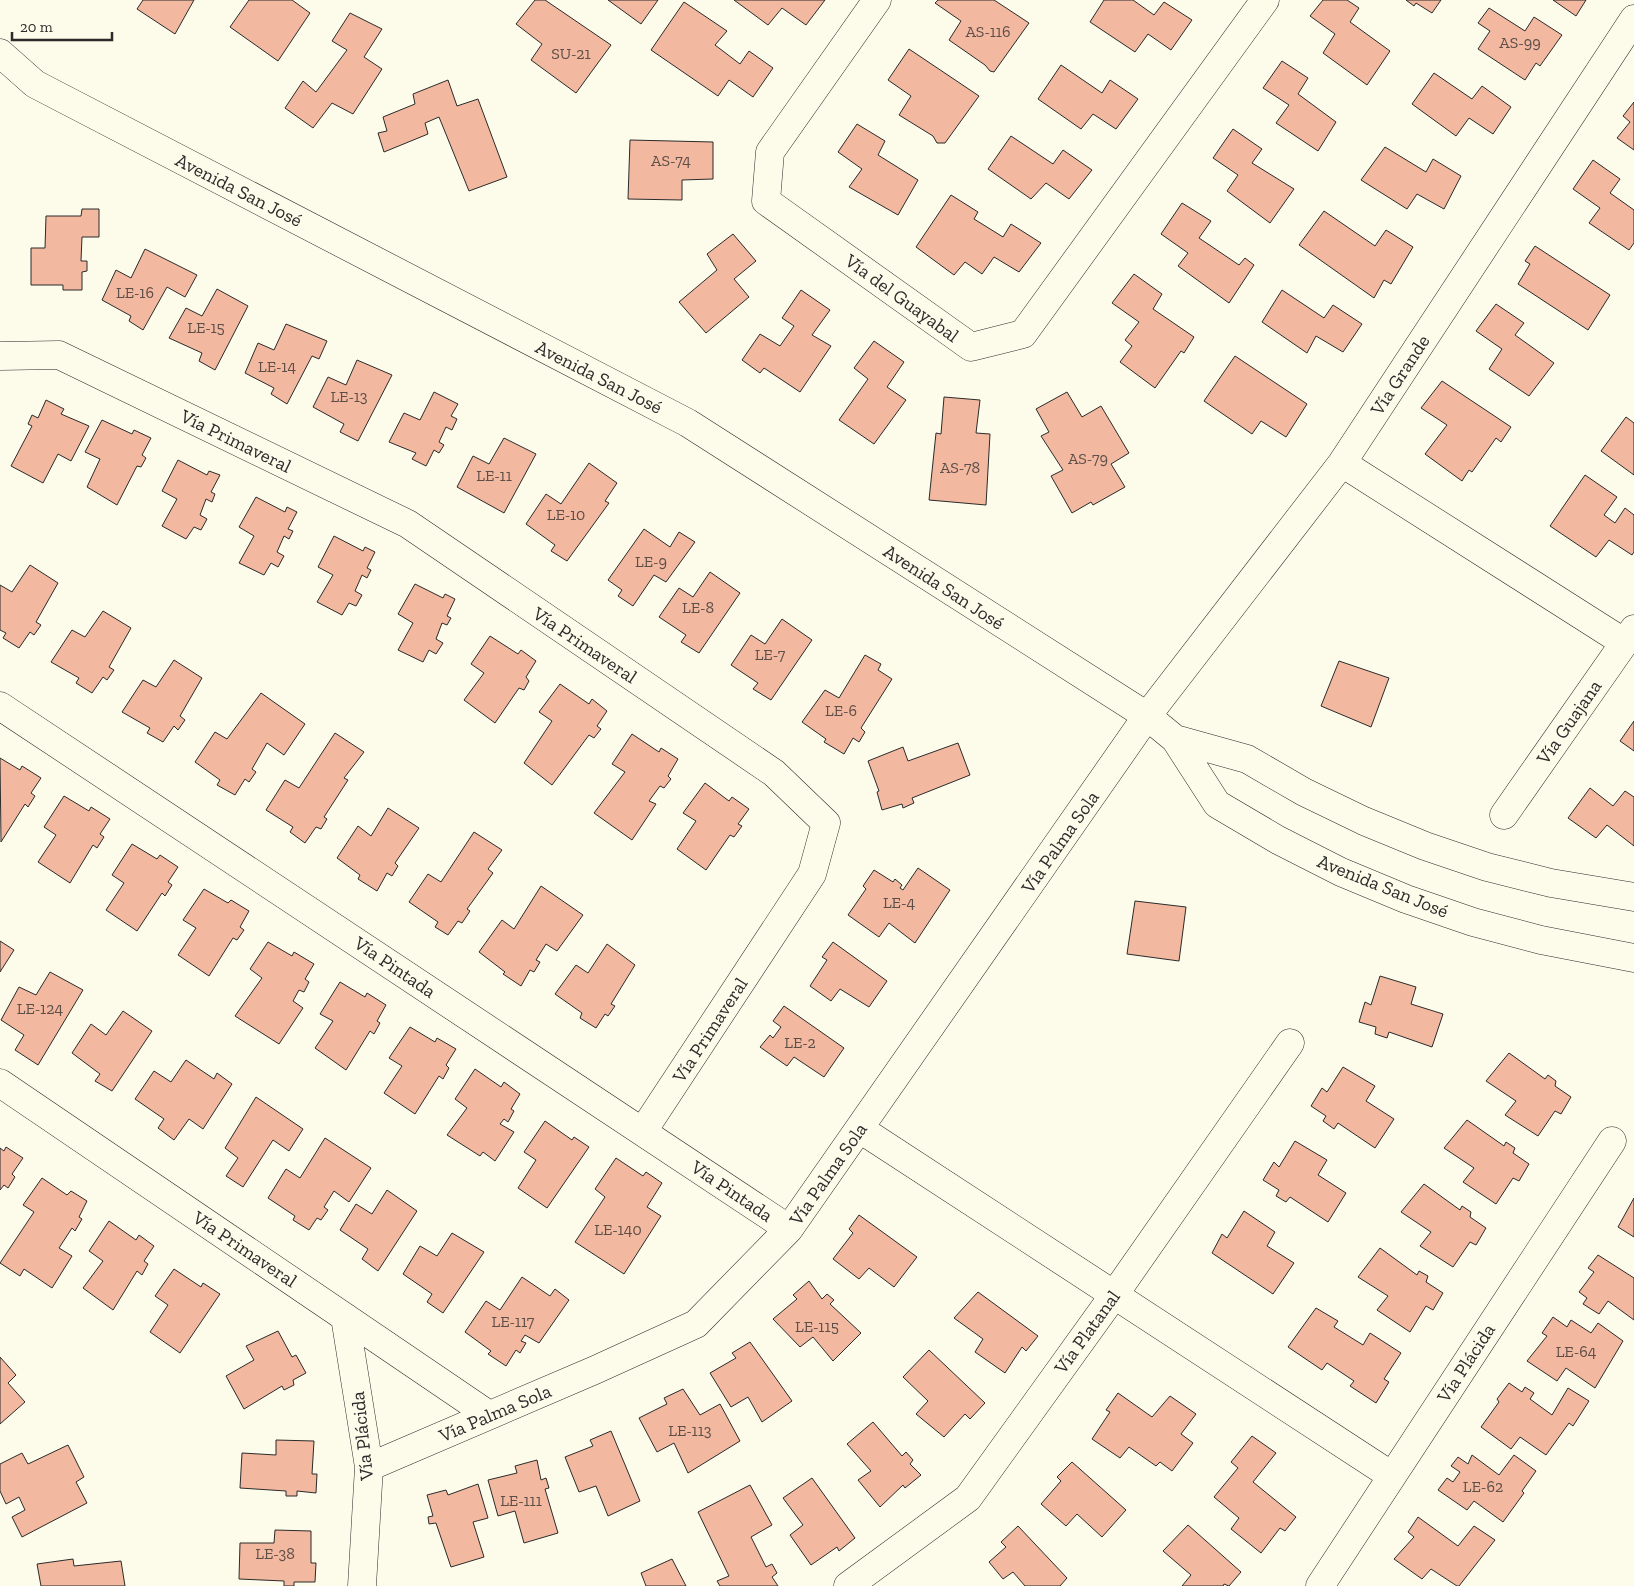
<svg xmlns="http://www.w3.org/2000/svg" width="1634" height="1586" font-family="'Zilla Slab',serif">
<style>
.building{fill:#f2b8a0;stroke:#2b2b2b}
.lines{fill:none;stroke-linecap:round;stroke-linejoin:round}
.minor-casing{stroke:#2b2b2b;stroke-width:29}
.tertiary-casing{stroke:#2b2b2b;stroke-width:29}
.minor{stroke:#fdfbea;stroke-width:28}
.tertiary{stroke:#fdfbea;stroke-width:28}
.labels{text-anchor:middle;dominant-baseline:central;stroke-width:4;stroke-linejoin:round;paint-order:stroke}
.number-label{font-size:16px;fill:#5d4e48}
.street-label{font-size:19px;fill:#2b2b2b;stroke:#fdfbea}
</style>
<rect width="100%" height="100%" fill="#fdfbea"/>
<!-- building -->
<path class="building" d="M143,0H194L175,34L137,9Z
M249,0H292L310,13L278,61L230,27Z
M535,0H545L611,45L576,93L531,60L542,44L516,24Z
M608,0H658L641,24Z
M734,0H825L806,25L782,8L768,25Z
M938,0H994L1029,23L994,72L990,71L985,65L949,40L961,21L935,3Z
M1104,0H1133L1154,15L1164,2L1192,20L1171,50L1148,34L1135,52L1090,22Z
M1323,0H1347L1359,8L1350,22L1390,51L1367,85L1323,53L1335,34L1310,16Z
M1406,0H1441L1432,13L1416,3L1414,6Z
M1553,0H1586L1576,16Z
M684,2L727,31L715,45L740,64L749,51L773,68L753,97L729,80L718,96L651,50Z
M1489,8L1525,31L1534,17L1562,35L1540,66L1536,63L1525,80L1478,49L1490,31L1478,23Z
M350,13L382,29L364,57L382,69L353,114L332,103L313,128L285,108L303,81L316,92L347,50L332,41Z
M909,49L979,96L945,143H937L933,136L899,115L911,96L888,80Z
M1282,61L1308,78L1298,94L1336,122L1318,151L1276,123L1289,105L1263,88Z
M1061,65L1102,93L1110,80L1138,99L1116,129L1093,114L1081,129L1038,99Z
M1434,73L1472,99L1482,86L1511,107L1493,134L1469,118L1456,136L1412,104Z
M448,80L457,106L478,99L507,177L469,191L439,117L425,123L428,134L384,152L378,133L387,131L383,117L415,104L413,94Z
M1634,102V150L1617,138L1630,122L1623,116Z
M857,124L885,141L878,155L918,180L898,215L849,187L862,169L838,152Z
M1233,129L1262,149L1252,163L1294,189L1270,223L1227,191L1238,175L1213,158Z
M1011,136L1053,164L1063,150L1092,170L1069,199L1046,183L1031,199L988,169Z
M630,140L713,142V179L682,180V200L628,199Z
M1385,147L1426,172L1433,159L1461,176L1444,209L1417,194L1407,209L1361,180Z
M1593,160L1620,179L1610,193L1634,210V243L1629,250L1589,223L1600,208L1573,189Z
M951,195L978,212L974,219L1003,237L1011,224L1041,243L1019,272L994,257L982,274L965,262L954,275L916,247Z
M1182,203L1211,221L1199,238L1239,265L1245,258L1254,265L1229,303L1178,266L1188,253L1161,234Z
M82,209H99V237H82L81,261H87V271L82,272V290H63V285H31V248H45L46,216H81Z
M1324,211L1375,246L1386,230L1413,247L1391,284L1384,280L1374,298L1299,245Z
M733,234L756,261L734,279L749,297L706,333L679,302L717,270L707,254Z
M1535,246L1610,295L1588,330L1518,284L1530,264L1525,261Z
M145,249L197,275L185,297L167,287L143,330L129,321L131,316L102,300L116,270L131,278Z
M1134,274L1162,294L1153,309L1194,337L1184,353L1181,351L1155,388L1120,362L1132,346L1125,340L1139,322L1112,303Z
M217,289L248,306L215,370L199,361L202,353L169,338L186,308L202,316Z
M801,290L830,310L812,335L831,346L800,392L764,368L760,373L742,360L760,334L780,346L794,326L782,318Z
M1282,290L1324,318L1333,305L1362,324L1343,352L1316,336L1307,353L1262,322Z
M1496,304L1524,323L1515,335L1554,363L1529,396L1489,369L1502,349L1476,331Z
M286,324L327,341L319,359L312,356L287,404L271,394L274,388L245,373L258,343L274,350Z
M874,341L904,362L887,387L906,400L874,444L839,420L868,379L854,368Z
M1235,356L1307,404L1286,437L1261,421L1252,434L1204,401Z
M357,360L392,375L358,441L340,432L344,424L313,407L328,377L346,385Z
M1442,381L1511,427L1501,442L1496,438L1472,472L1469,470L1462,481L1425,454L1447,425L1421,408Z
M434,392L458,404L451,416L457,419L452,430L446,427L439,442L444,445L439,453L434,450L426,466L412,459L416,453L389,442L404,413L420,420Z
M1067,392L1082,417L1101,406L1129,453L1111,464L1125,487L1093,505L1091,502L1072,513L1051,476L1063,470L1041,436L1049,432L1036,409Z
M944,397L980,400L976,433L990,434L986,505L929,500L936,433L941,434Z
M46,400L64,409L61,414L89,426L71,461L58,454L43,483L11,466L32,426L28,424L32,415L38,418Z
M1626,417L1634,423V475L1601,451Z
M102,420L132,434L134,430L151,438L142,455L146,458L141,467L137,466L117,505L87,487L100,459L85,452Z
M504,438L536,454L504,513L457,487L473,456L489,464Z
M178,460L207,475L209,471L220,475L211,492L215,494L212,502L206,499L200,515L207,519L201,530L194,527L186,539L162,526L177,499L162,491Z
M589,463L617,483L605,501L609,503L567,561L551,551L555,545L526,524L546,494L561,504Z
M1585,475L1617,497L1604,515L1615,523L1625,508L1634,515V552L1632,555L1609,540L1596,557L1550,526Z
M256,497L285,512L287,507L297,512L288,529L293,531L289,539L284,536L277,552L284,556L278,567L271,563L264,575L239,563L254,536L239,527Z
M644,529L670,547L679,532L695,542L666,582L654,575L633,606L618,596L622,590L608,580Z
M334,536L363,551L365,547L375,552L367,568L371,570L367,578L362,575L355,591L362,595L356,606L349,603L342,615L317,602L333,575L318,567Z
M30,565L58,583L36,622L41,625L34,635L30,632L19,648L3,638L6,633L0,630V585L12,592Z
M710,572L740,593L699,653L681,642L686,635L659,617L679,588L693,597Z
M415,584L443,598L445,594L455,599L447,616L451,618L447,625L442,623L436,639L443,643L436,654L429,650L423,662L398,650L413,623L398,614Z
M103,611L131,628L109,667L114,670L107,680L103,677L92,693L76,683L79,678L51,662L72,630L85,637Z
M782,619L812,640L771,700L753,689L758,683L731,665L751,635L765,644Z
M490,636L518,654L521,650L536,661L526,677L529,681L524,690L519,688L495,723L464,700L484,673L471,664Z
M865,655L881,664L878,670L892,679L861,728L865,732L859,742L853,738L844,754L824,742L826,739L802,722L825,690L839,698Z
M174,660L202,678L180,716L185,720L178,730L174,726L163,742L147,733L150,728L122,712L143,680L156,687Z
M1339,661L1389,678L1371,727L1321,706Z
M560,684L589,704L592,699L607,711L597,726L601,729L594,738L589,735L552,785L524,763L552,721L539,712Z
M261,693L305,724L284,755L267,743L252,769L256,772L249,782L245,779L235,795L217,785L220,780L195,762L215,732L227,739Z
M1634,721V751L1620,741Z
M335,733L364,752L344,778L348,780L324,817L327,819L321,829L316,827L305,843L290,832L293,827L266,810L285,780L299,788Z
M632,734L659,752L661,748L678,759L668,776L671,779L664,788L660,786L649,801L656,804L632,840L594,813L625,772L612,764Z
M958,743L970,775L912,798L914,803L903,808L902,804L882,810L877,792L879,791L868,761L903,747L908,761Z
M0,758L20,770L22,766L41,778L31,793L35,796L28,807L25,804L1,842Z
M705,783L729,801L732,797L749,809L738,824L742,826L734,837L730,835L706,870L677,849L696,821L683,813Z
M1590,788L1613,806L1625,791L1634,797V846L1607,825L1596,838L1568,818Z
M64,796L89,811L91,807L110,819L100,834L104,837L97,848L93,845L70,883L38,862L56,835L44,827Z
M388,808L419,828L395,863L398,866L392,876L387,873L377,891L358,879L360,875L337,858L358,826L371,836Z
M474,832L502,850L488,869L493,873L467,909L470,911L462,923L458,921L448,935L435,927L438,922L409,902L428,874L441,882Z
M132,844L157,859L160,855L178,867L168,882L172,885L165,896L162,893L137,931L106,910L124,883L112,875Z
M918,868L950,890L915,943L889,923L879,937L848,915L866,889L863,886L874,870L893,882L895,879L902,885L900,888L903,890Z
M541,886L583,915L557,951L546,944L536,960L540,962L534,972L530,970L521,986L503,974L505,972L479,952L502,920L514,929Z
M204,889L228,903L231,900L249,911L240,927L244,930L237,940L233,938L209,976L178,955L196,928L183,920Z
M1135,901L1186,907L1179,961L1127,954Z
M0,941L14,950L0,972Z
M268,942L292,956L294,952L314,964L305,979L309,982L304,992L299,990L293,1001L303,1008L279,1044L235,1016L262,978L250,969Z
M833,942L887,981L869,1007L840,989L831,1001L810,986L827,960L822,957Z
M607,944L635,965L611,1004L615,1006L608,1016L605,1014L596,1028L580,1018L582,1013L555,994L576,965L588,973Z
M50,972L83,990L38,1065L15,1050L24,1035L1,1020L19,987L36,995Z
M1380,976L1416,987L1411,1004L1443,1014L1432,1047L1389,1032L1387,1038L1375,1034L1376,1027L1359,1022L1365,1002L1371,1005Z
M340,982L365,997L367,993L386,1005L377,1021L380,1023L374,1034L370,1031L346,1070L315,1048L333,1021L320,1014Z
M784,1006L844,1048L824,1077L794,1057L787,1066L760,1047L770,1035L773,1038L781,1027L773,1021Z
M123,1011L152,1031L112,1091L95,1081L100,1074L72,1053L91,1024L106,1035Z
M410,1027L435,1042L437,1038L456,1049L446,1065L449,1068L443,1079L439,1076L415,1114L384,1093L402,1066L389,1058Z
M1509,1053L1545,1079L1548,1075L1556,1081L1555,1086L1571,1097L1561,1114L1555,1111L1538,1136L1505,1115L1516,1101L1486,1081Z
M186,1060L214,1079L217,1073L232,1084L203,1129L189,1119L174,1140L158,1128L164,1119L135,1099L154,1071L171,1082Z
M1343,1067L1375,1086L1366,1101L1394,1119L1375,1148L1338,1123L1334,1129L1323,1121L1326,1116L1311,1106L1322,1088L1327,1092Z
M475,1069L501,1087L504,1082L520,1094L511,1109L514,1111L508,1122L504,1119L500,1124L514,1132L495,1161L483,1152L480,1156L447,1135L467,1108L455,1099Z
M256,1097L303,1129L289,1151L273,1140L243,1187L226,1176L238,1158L225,1148Z
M1467,1120L1504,1146L1506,1142L1515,1148L1513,1153L1529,1164L1519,1181L1513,1178L1496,1204L1463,1182L1474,1168L1444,1148Z
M545,1121L572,1140L574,1137L589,1147L547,1208L518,1188L536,1160L524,1152Z
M325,1138L371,1168L349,1202L334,1191L324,1207L328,1210L321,1220L317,1218L309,1230L293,1220L295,1216L268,1198L286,1169L300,1178Z
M1295,1141L1327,1160L1318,1175L1346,1193L1328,1222L1290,1197L1286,1202L1276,1196L1279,1190L1263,1180L1274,1162L1279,1167Z
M6,1147L23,1158L12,1174L15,1177L8,1188L4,1185L0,1190V1148L4,1151Z
M616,1158L643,1176L646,1172L662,1183L647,1207L661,1216L624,1274L575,1242L605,1197L595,1189Z
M42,1178L67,1195L71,1191L87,1201L79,1217L82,1219L75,1231L72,1228L59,1248L72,1256L52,1288L24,1269L20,1276L0,1263L34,1212L23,1205Z
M1424,1184L1460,1210L1462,1206L1471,1212L1470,1217L1486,1228L1476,1245L1470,1242L1453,1267L1420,1246L1431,1232L1401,1212Z
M387,1190L417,1211L378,1271L362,1259L368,1249L340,1230L356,1204L372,1214Z
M1634,1198V1237L1618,1227Z
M1244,1211L1275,1232L1267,1246L1294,1263L1273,1294L1212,1253L1222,1234L1227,1238Z
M859,1215L917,1257L894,1287L869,1268L859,1279L833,1259L853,1233L849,1229Z
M109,1221L136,1240L139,1235L154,1246L144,1261L148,1264L142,1275L137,1271L113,1310L83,1288L103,1261L89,1251Z
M452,1233L484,1252L443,1313L427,1302L432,1294L403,1274L420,1246L437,1256Z
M1380,1248L1417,1275L1419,1271L1428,1276L1426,1282L1443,1293L1433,1310L1426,1306L1410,1332L1377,1310L1388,1296L1358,1277Z
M1598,1255L1634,1278V1320L1608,1301L1599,1314L1583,1304L1587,1298L1579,1292L1594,1272L1588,1268Z
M174,1269L201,1287L203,1283L220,1294L180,1353L150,1332L168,1305L155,1296Z
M522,1277L550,1296L555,1289L569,1300L539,1343L525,1335L521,1341L526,1343L520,1353L516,1350L506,1366L488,1354L491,1351L465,1332L486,1301L500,1310Z
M809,1281L822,1299L827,1294L834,1300L830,1304L861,1333L833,1361L813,1337L800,1347L773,1319L797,1299L793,1295Z
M978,1292L1038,1336L1026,1351L1022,1347L1005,1373L975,1352L983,1339L954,1318Z
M1316,1308L1338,1321L1334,1327L1363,1345L1370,1333L1401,1353L1384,1379L1389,1382L1376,1403L1350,1386L1354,1381L1327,1363L1322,1370L1288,1347Z
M1553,1317L1567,1327L1571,1320L1591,1333L1598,1323L1623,1341L1595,1388L1566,1368L1557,1381L1527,1361L1547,1336L1542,1333Z
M278,1331L292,1357L296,1355L306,1373L293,1380L294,1385L284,1390L282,1386L244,1409L226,1376L254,1360L246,1346Z
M750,1342L792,1401L762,1422L748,1397L731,1407L710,1373L736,1358L732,1353Z
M929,1350L985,1403L970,1419L965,1414L944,1437L916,1414L928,1401L903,1377Z
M0,1357L16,1375L8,1383L25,1402L0,1424Z
M1509,1383L1522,1392L1525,1387L1534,1393L1530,1399L1552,1415L1568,1388L1589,1401L1573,1426L1569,1423L1546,1455L1520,1437L1511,1449L1481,1427L1499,1402L1497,1399Z
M683,1389L700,1415L720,1404L740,1441L688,1473L674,1443L657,1452L639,1418L667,1404L664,1398Z
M1118,1393L1152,1417L1170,1396L1196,1414L1181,1434L1193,1443L1172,1471L1160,1462L1156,1466L1129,1447L1120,1458L1092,1439L1110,1412L1106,1410Z
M873,1422L902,1456L906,1452L913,1460L910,1464L921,1475L905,1488L903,1485L880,1507L858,1480L871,1471L847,1444Z
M611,1431L640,1501L608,1516L596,1486L579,1492L565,1457L593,1446L590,1440Z
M1252,1436L1276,1453L1253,1482L1296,1517L1285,1531L1280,1528L1261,1553L1231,1529L1239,1518L1214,1497L1238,1468L1231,1462Z
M276,1440L314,1441L312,1474H317L316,1493L297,1491V1496H286V1491L240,1488L242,1453L276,1455Z
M68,1445L84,1477L76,1482L87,1503L22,1537L12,1517L25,1510L19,1497L6,1504L0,1491V1464L22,1453L28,1464Z
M1472,1455L1499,1475L1514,1455L1536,1471L1522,1491L1524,1493L1503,1522L1474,1501L1467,1510L1438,1490L1447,1478L1453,1482L1460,1472L1451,1466L1458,1457L1468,1464Z
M537,1460L541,1480L546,1478L549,1488L545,1489L558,1533L524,1543L515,1511L498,1516L488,1480L517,1473L515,1466Z
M1072,1462L1126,1510L1102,1537L1077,1514L1066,1526L1041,1504L1061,1481L1057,1477Z
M812,1478L855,1538L839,1551L837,1547L811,1565L790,1535L803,1525L783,1498Z
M478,1484L488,1518L473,1522L484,1557L451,1567L436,1523L429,1524L428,1517L433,1516L427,1495L446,1490L448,1495Z
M750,1485L772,1525L751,1537L766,1567L772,1564L777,1573L772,1577L778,1586H720L717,1581L729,1576L698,1512Z
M1418,1517L1458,1546L1474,1526L1495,1540L1459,1586H1457L1431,1569L1422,1579L1394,1559L1414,1537L1408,1532Z
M1188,1525L1241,1572L1229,1586L1224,1584L1223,1586H1182L1191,1575L1163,1551Z
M1018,1526L1067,1578L1060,1586H1025L1013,1572L1003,1579L989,1562L1006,1547L1001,1542Z
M275,1530L311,1531V1563H316L315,1582H294V1586H284V1581L239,1579L240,1543H274Z
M73,1559L74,1566L121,1561L125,1586H41L37,1564Z
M672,1559L686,1586H646L641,1573Z"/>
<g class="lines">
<!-- minor casing -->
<g class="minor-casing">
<path id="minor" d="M877,0L770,152L766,201L971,347L1023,334L1265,0
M0,356L59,355L408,524L774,773L826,823L812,874L643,1131
M1342,463L1625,643
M0,706L789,1229
M1504,815L1634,629
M0,1083L489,1415
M860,1129L1392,1476
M345,1317L369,1467L362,1586
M369,1467L595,1370L696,1324L789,1229L1147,716L1342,463L1634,19
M848,1586L968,1498L1114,1295L1290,1043
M1320,1586L1612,1141"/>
</g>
<!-- tertiary casing -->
<g class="tertiary-casing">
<path id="tertiary" d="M0,53L35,84L688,423L1147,716L1175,739L1217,804L1278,840L1341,872L1406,899L1473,922L1541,940L1634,958
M1175,739L1247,759L1304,792L1364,821L1425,846L1487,867L1551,883L1634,897"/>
</g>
<!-- minor -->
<use href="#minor" class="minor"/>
<!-- tertiary -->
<use href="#tertiary" class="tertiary"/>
</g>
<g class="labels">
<!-- number labels -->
<g class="number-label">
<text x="988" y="31">AS-116</text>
<text x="1520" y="42">AS-99</text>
<text x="571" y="53">SU-21</text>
<text x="671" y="160">AS-74</text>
<text x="135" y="292">LE-16</text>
<text x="206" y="327">LE-15</text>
<text x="277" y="366">LE-14</text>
<text x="349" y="396">LE-13</text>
<text x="1088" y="458">AS-79</text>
<text x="960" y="467">AS-78</text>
<text x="494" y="475">LE-11</text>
<text x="566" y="514">LE-10</text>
<text x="651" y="561">LE-9</text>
<text x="698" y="607">LE-8</text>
<text x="770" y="654">LE-7</text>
<text x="841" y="710">LE-6</text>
<text x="899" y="902">LE-4</text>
<text x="40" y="1008">LE-124</text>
<text x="800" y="1042">LE-2</text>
<text x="618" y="1229">LE-140</text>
<text x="513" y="1321">LE-117</text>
<text x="817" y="1326">LE-115</text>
<text x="1576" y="1351">LE-64</text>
<text x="690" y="1430">LE-113</text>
<text x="1483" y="1486">LE-62</text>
<text x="521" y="1500">LE-111</text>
<text x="275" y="1553">LE-38</text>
</g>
<!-- street labels -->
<g class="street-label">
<text transform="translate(239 190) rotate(27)">Avenida San José</text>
<text transform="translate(902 298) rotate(36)">Vía del Guayabal</text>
<text transform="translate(1400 375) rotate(-57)">Vía Grande</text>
<text transform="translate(599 377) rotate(27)">Avenida San José</text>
<text transform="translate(236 441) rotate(26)">Vía Primaveral</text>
<text transform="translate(944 587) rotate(33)">Avenida San José</text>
<text transform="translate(585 645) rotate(34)">Vía Primaveral</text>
<text transform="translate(1569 722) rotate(-55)">Vía Guajana</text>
<text transform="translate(1060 842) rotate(-55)">Vía Palma Sola</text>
<text transform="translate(1383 886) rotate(22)">Avenida San José</text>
<text transform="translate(395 967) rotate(34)">Vía Pintada</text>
<text transform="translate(710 1030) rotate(-57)">Vía Primaveral</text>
<text transform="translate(828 1174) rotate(-55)">Vía Palma Sola</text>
<text transform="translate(732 1191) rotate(34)">Vía Pintada</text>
<text transform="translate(245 1249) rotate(34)">Vía Primaveral</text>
<text transform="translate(1087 1332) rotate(-54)">Vía Platanal</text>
<text transform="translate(1466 1363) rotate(-57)">Vía Plácida</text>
<text transform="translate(495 1413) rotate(-23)">Vía Palma Sola</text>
<text transform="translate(362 1436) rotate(-96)">Vía Plácida</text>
</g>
</g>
<!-- scale -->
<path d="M12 32v8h100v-8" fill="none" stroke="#2b2b2b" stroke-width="2.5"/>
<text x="20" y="32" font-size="15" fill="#2b2b2b" stroke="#fdfbea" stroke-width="4" paint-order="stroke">20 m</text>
</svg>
